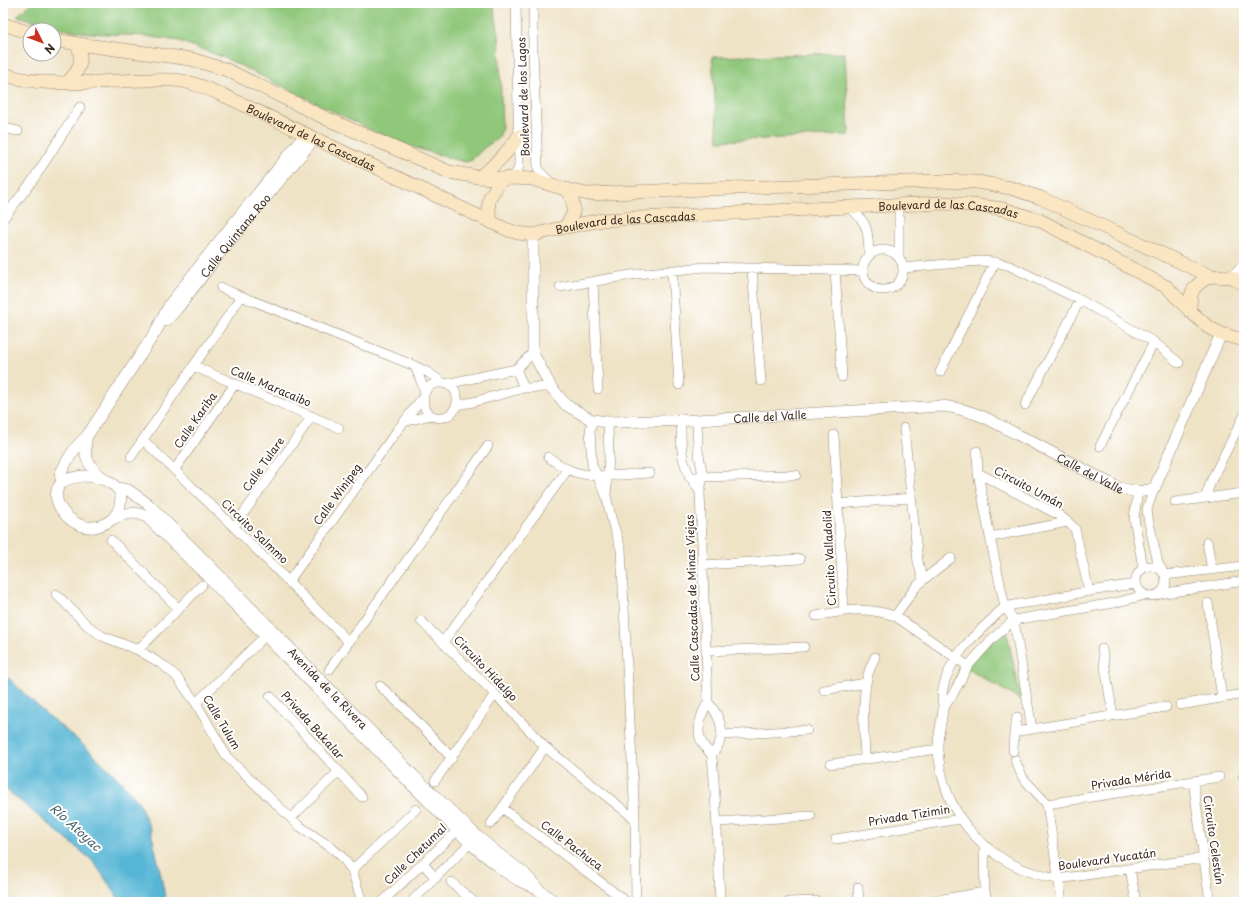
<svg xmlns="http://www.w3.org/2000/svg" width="1247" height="905" font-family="'Playpen Sans',sans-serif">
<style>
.green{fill:#90c77a;stroke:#66784c}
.water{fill:#56b6d5;stroke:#48707a}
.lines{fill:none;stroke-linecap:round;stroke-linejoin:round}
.minor-casing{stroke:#958672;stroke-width:10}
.tertiary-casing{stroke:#958672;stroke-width:12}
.secondary-casing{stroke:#958672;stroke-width:14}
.minor{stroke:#fff;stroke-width:9}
.tertiary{stroke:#fff;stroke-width:11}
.secondary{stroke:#fbe6c4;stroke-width:13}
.labels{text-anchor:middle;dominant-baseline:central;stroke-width:4;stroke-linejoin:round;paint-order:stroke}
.street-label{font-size:11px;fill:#3b2a1e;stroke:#fff}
.water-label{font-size:12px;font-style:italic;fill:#466267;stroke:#fff}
</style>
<rect width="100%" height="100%" fill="#fff"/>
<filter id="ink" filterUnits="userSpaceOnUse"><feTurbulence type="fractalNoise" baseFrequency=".025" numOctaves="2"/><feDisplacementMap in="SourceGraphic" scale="8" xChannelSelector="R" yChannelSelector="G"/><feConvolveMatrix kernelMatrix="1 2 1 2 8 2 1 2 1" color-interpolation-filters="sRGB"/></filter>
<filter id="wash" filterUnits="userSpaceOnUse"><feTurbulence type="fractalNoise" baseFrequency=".012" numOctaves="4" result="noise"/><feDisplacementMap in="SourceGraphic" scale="16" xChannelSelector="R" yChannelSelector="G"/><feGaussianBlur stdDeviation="0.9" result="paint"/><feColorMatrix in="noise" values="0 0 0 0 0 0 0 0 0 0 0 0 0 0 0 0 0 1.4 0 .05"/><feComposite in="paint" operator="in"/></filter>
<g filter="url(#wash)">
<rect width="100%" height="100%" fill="#efe3c6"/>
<!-- green -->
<path class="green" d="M32,3H493L499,35L502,128L500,135L496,140L485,147L472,160L466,162L449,158L413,147L375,132L225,58L179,41L145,36L88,33L62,29L17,16Z
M845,53L849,135L718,141L712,57Z
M1006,628L1021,700L964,667Z"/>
<!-- water -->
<path class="water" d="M3,673L46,714L79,741L116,776L138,801L150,828L158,861L166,902H121L93,861L3,787Z"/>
</g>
<g filter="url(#ink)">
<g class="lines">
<!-- minor casing -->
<g class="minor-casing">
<path id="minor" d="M533,3V52L538,168L541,173L552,184
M3,128L18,131
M512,178L518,170L519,164L516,3
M899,205V258
M849,207C869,224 868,230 869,255
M3,219L33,180L80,107
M863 270a20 20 0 1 1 40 0a20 20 0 1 1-40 0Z
M903,268L980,261L995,262L1010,266L1080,300L1154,342L1179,363
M752,269L761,381
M672,270L679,385
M835,270L842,377
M593,282L598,389
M560,287L637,274L705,267L863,271
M221,288L415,366L429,373L443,383
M193,366L339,428
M415,366L425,392
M516,369L524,388
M940,372L995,262
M446,384C448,385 452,387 454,389C460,398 457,412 447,416C418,427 414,376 446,384L516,369L533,353
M457,405L473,402L524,388L551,387
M1025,405L1080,300
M592,420L590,431L592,465L606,495L612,521L621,549L635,819L636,902
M681,420C681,453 680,464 700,492
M697,420L698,450L703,476L700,492L708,702C702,712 699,720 699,731C699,746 711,751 712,757C717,805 718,854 720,902
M404,422L431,415
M904,428L918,562L923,580
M834,435L844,611
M143,440L234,527L349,642
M1100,446L1154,342
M977,451L978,473L990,537
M131,457L241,297
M548,457C555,462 562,467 569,470C594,480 624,474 650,473
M175,469L235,384
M978,473L1059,515L1068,522L1075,529L1089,591
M689,477L796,475
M1154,489L1147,509L1148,518L1158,563L1162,570
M1138,492L1134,518L1142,562L1145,567
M606,495L609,458L608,422
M1205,498L1212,479L1244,416
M1175,502L1244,493
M838,504L911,498
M234,527L312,416
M111,540L179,609
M1207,542L1212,570
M702,565L800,559
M1136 581a15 15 0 1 1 30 0a15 15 0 1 1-30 0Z
M1165,575L1244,566
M289,581L396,432L423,397
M1136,584C1102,588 1068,595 1034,602C1027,603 1011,604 1005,608C1000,610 995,616 991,620C970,639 950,658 943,688C941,695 943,701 943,709C942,723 937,736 938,751C944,819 991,868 1058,879L1204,858
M56,594L88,626L102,636L138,650L163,665L176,676L196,703L227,757L298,825L332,848L342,857L352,870L362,902
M1159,594L1244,581
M1208,603L1222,698
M816,616C847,610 864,606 895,616L968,666
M895,616L915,588L923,580L951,558
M421,621L495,694L545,747L635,819
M443,642L568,469
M1102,649L1113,716
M138,650L202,585
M706,651L804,647
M329,670L488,446
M380,686L405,709L452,758
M824,690L866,683
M270,696L362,797
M708,702C722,719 728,737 712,754
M196,703L260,641
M1180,705L1244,694
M943,708L952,696L968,666L991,640L1014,620L1114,603L1145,595
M1032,729L1014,620L1005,607L990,537L1068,522
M1014,732L1166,707
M722,735L807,730
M1013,751L1014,732L1017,717
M865,758C864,734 862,708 866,684C867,674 871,666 875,657
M1015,760L1023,778L1047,804L1062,902
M831,764L938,749
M1243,777H1244
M435,781L495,694
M1193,781L1210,902
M1047,804L1219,777
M502,808L627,902
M291,818L339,771
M717,822L811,816
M491,824L545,747
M836,839L960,819
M984,847L985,892L988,902
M1243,855L1244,854
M423,864L436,878
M1130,869L1136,902
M352,870L416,809
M451,882L474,902
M858,887L859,902
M382,902L462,826
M411,902L475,838
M789,902L816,901
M926,902L985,892"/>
</g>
<!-- tertiary casing -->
<g class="tertiary-casing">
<g id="tertiary">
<path id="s1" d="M533,235V353L551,387L566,405L592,420L608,422L697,420L943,406C959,408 973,412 988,419L1119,488L1138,492L1154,489L1221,334"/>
<path d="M1231,277L1244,266"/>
<path id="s2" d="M166,321L177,309L219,254L314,139"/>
<path d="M82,476C95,476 106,478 116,487C125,495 120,513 111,520C107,523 100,526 94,527C72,531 42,496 64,481C69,478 76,477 82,476Z"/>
<path d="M103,478C88,466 82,456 87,436L156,331L170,304L213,249L305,135"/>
<path d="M63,482L60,475C67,460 74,447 87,436"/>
<path id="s3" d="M117,488L128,490L148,504L208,564L413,775L477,836L496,852L524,873L539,890L555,902"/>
<path d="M112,519C124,514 134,510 147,517L201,570L408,781L471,844L504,871L518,880L535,888"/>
</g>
</g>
<!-- secondary casing -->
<g class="secondary-casing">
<g id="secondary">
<path d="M3,24L30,33"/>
<path d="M54,40L78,44L191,59L227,70L325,118L449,172L479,177L503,179L512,178L532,179L568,190L588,194L679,190L936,181L977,182L1011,188L1041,198L1210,276L1231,277L1244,284"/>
<path id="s4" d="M3,74C56,92 117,77 173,80C191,81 208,89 225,96L508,230L518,233L533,235L565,227L602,220L849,207L943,203L973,205L1003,209L1039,220L1167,287L1190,311L1208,327L1221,334L1244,340"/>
<path d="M68,82C80,70 83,62 78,44"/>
<path d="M479,177C495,166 507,153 519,136"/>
<path d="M491,221C485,201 490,194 503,179"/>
<path d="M565,227C576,212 576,208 568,190"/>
<path d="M1190,311C1190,290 1192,287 1210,276"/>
</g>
</g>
<!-- minor -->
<use href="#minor" class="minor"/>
<!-- tertiary -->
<use href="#tertiary" class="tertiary"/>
<!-- secondary -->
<use href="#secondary" class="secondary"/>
</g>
</g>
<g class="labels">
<!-- street labels -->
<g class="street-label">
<text transform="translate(523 97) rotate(-92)">Boulevard de los Lagos</text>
<text stroke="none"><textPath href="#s4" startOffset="321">Boulevard de las Cascadas</textPath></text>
<text stroke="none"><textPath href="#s4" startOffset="982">Boulevard de las Cascadas</textPath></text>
<text stroke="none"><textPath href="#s4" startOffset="658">Boulevard de las Cascadas</textPath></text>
<text stroke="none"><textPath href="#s2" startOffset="110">Calle Quintana Roo</textPath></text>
<text transform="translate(271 386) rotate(23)">Calle Maracaibo</text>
<text stroke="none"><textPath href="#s1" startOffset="388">Calle del Valle</textPath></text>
<text transform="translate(195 420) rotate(-55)">Calle Kariba</text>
<text transform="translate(263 464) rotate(-55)">Calle Tulare</text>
<text stroke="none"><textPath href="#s1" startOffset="724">Calle del Valle</textPath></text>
<text transform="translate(1029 487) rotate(28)">Circuito Umán</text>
<text transform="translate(337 494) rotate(-54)">Calle Winipeg</text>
<text transform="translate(255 531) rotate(44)">Circuito Salmmo</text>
<text transform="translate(829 558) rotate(-93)">Circuito Valladolid</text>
<text transform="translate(692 598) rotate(-92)">Calle Cascadas de Minas Viejas</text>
<text transform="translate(486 668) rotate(46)">Circuito Hidalgo</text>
<text stroke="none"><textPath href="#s3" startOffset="293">Avenida de la Rivera</textPath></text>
<text transform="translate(222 722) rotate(59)">Calle Tulum</text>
<text transform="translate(313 725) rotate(48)">Privada Bakalar</text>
<text transform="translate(1131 779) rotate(-9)">Privada Mérida</text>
<text transform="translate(909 815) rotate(-9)">Privada Tizimin</text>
<text transform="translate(1214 840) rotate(82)">Circuito Celestún</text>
<text transform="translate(572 845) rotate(37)">Calle Pachuca</text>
<text transform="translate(415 854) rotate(-44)">Calle Chetumal</text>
<text transform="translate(1107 859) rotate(-8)">Boulevard Yucatán</text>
</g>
<!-- water labels -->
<g class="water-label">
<text transform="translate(76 827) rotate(42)">Río Atoyac</text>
</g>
</g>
<!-- margin -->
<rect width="1247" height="905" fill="none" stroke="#fff" stroke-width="16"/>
<!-- north arrow -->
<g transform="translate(42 42) rotate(132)"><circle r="19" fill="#ffffff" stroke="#b1aaa5"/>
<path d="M0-3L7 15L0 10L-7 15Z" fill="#c8321e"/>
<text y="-6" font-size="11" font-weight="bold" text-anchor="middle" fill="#3b2a1e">N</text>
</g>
</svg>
